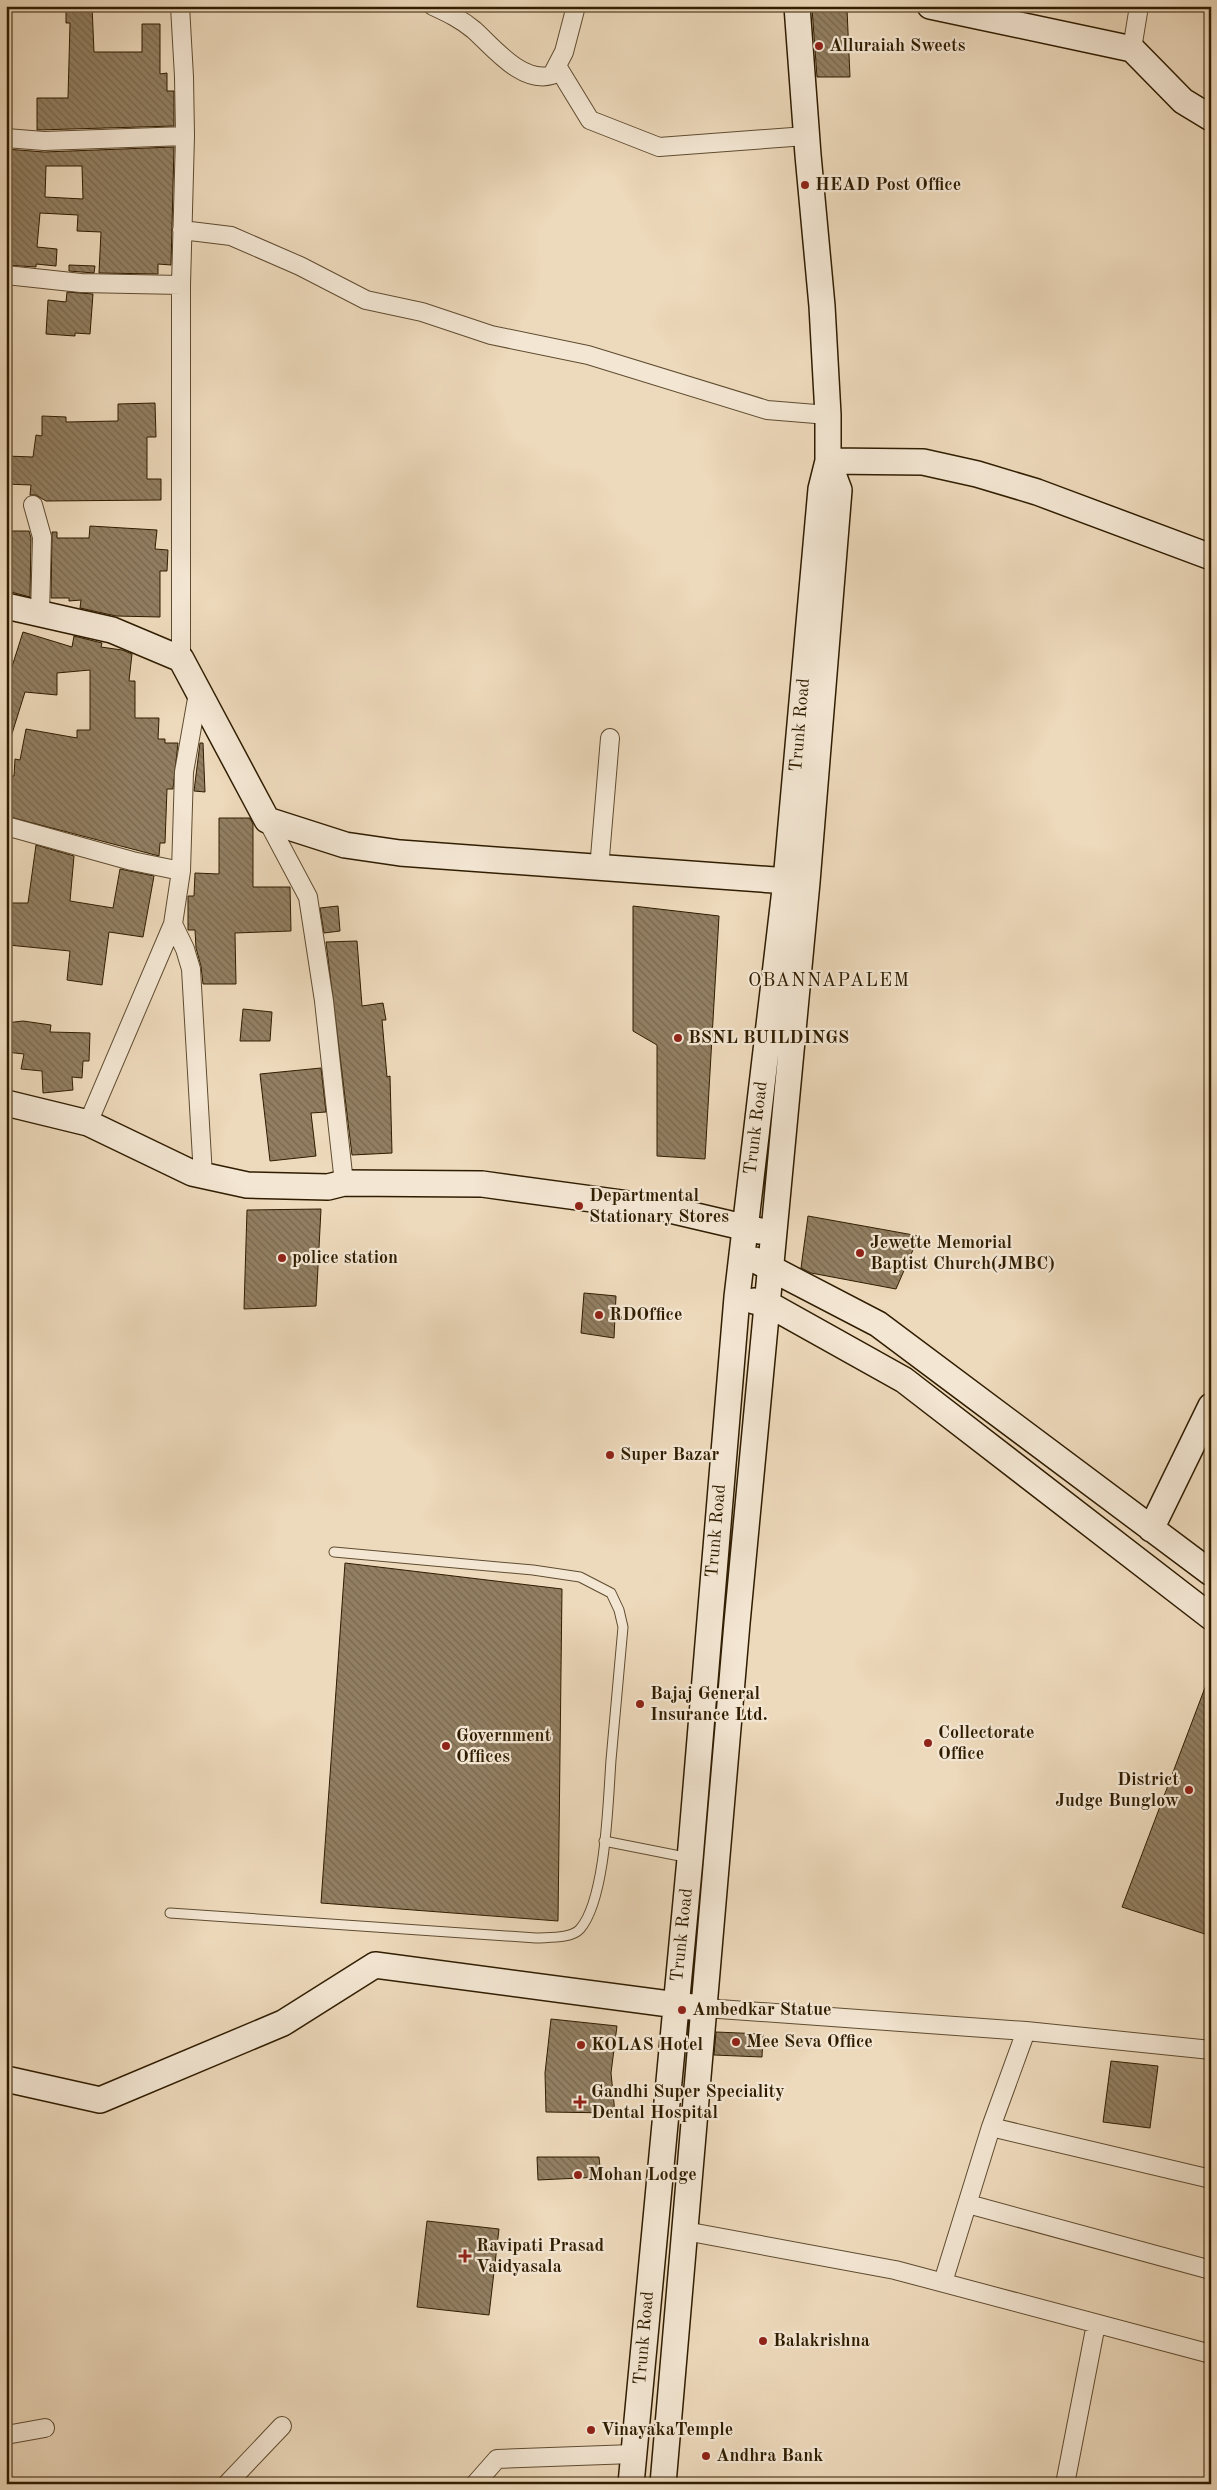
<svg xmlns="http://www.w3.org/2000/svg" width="1217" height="2490" font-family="'Old Standard TT',serif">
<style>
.building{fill:url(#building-back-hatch);stroke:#301d01;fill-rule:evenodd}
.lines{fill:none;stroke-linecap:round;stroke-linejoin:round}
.lane-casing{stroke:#5f4c30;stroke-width:11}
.street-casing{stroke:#5f4c30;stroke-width:20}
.secondary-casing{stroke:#301d01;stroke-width:28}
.lane{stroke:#f3e6d3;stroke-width:9}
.street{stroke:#f3e6d3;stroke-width:18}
.secondary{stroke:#f3e6d3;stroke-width:25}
.poi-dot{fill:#8f2418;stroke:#f3e6d3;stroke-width:2}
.labels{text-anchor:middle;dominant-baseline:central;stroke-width:4.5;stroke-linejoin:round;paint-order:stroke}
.poi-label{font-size:18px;font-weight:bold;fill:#301d01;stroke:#f3e6d3;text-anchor:start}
.street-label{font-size:18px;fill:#301d01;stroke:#f3e6d3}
.neighbourhood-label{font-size:19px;letter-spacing:1px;fill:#301d01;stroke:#f3e6d3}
</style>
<defs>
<pattern id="building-back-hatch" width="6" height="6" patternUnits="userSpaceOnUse" patternTransform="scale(1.25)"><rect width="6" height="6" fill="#927f62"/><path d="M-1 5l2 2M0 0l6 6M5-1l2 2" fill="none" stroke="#78674e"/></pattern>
</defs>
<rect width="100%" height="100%" fill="#edd9bb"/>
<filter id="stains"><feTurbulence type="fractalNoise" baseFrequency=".004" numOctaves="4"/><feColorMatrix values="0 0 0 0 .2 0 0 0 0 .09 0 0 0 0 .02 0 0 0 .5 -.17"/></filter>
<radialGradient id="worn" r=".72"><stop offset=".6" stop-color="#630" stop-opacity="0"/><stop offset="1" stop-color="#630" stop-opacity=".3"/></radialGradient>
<!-- building -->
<path class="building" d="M66,6H92L94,52H142V24H160V74L167,73V91H174V126L37,130V98H68L70,23H66Z
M812,8L847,9L850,77H817Z
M174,147L171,265L158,264V274L99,273L101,232L77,231L78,215L40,213L37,247L57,249L56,266L36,264V267L6,265V149L44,152ZM46,166H82L83,199L45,197Z
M69,265L95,266L94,273L69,271Z
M67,292L93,294L90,334L75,333V336L46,334L48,300L66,302Z
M155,403L156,437H147V479H161V500L46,501L36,495H30L31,485L6,484V456L33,457L36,435L42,436V416L66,417V422L118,421V404Z
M90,526L157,530L155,549L168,550L167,571H160V617L116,616L80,608L81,600L69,601V598H51L52,532H57V538H89Z
M12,531H29L31,538L30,597L11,592Z
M23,632L72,647L74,636L102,643L101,647L122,650L132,654L129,681H135V718H159L158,739H165V743H178L173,789H167L165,843H160L159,856L6,816V776H14L15,759L20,760L26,729L77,738V730H90V670L57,673V695L25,692L10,740H6V675L9,676Z
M200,743H203L205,792L194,791Z
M219,818H250L253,824V887H290L291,931L235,933L236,984H203L201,966L196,948L195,930H188V896H194L195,873L219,874Z
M36,845L74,856L70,901L113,908L120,869L154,876L143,937L109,932L102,985L67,980L70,951L8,945L10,925H6V903H28Z
M338,906L340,931L324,933L320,908Z
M633,906L719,916L705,1159L657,1156V1045L633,1031Z
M357,941L362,1006L383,1003L386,1020H382L387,1077L390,1076L392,1153L352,1155L326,942Z
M243,1009L272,1012L270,1041H240Z
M23,1021L51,1025L50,1032L90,1033L89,1061H83L82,1078L72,1077L73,1090L43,1093L42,1071L21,1069L24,1054L6,1052V1023Z
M321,1068L326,1112L311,1113L316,1156L270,1161L260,1074Z
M321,1209L316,1306L244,1309L247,1210Z
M808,1216L919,1236L896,1289L811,1273L801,1268Z
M584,1293L616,1296L614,1338L581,1333Z
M345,1563L562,1589L558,1921L321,1903Z
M1209,1677L1211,1678V1936L1122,1907Z
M551,2019L617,2026L611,2073L615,2113L546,2112L545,2073Z
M716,2032L763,2034L762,2057L714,2055Z
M1111,2061L1158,2066L1150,2128L1103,2122Z
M537,2157H599L601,2177L538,2180Z
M427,2221L499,2229L489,2315L417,2307Z"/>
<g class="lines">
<!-- lane casing -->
<g class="lane-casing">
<path id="lane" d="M604,1841L690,1858
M170,1913L536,1938C548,1937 571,1939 580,1929C606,1899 608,1801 611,1760C615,1715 619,1671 623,1627L619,1610L611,1593L580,1577L533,1570L334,1552"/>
</g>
<!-- street casing -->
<g class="street-casing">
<path id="street" d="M180,6L184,77L185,136L181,285V659
M433,6C448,13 461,19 474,30C494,48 522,84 552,75L564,52L576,6
M1132,49L1139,6
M557,66L590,120L659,147L806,136
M6,138L44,141L185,136
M182,230L231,236L300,266L366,300L422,312L491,335L588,355L767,410L828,415
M6,275L81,283L181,285
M33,505L42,537L40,614
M267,820L308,897L324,1001L344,1183
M6,826L132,861L181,871
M599,869L610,738
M173,924L185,949L191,969L203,1176
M88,1123L173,924L181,871L184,772L198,693
M705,2008L1026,2031L1211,2050
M991,2127L1211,2179
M968,2204L1211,2270
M685,2231L895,2270L1211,2354
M943,2282L991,2127L1026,2031
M6,2435L45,2428
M227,2484L282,2426
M475,2484L497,2459L633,2454
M1065,2484L1096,2324"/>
</g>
<!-- secondary casing -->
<g class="secondary-casing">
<path id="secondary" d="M930,6L1132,49L1183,101L1211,118
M828,461L923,462L977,474L1037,492L1211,557
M6,606L112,630L181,659L267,820L345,845L400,853L802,882
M6,1103L88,1123L192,1173L247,1185L328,1187L344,1183L482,1184L666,1209L760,1231
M755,1260L878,1324L1211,1573
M754,1301L768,1304L904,1380L1211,1617
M1151,1529L1211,1406
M6,2079L100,2100L283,2023L375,1965L692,2007
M631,2484L690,1859L737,1297L786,881L821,489L828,461
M663,2484L737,1623L807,882L839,490L828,461V415L822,306L808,155L797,6"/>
</g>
<!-- lane -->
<use href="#lane" class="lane"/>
<!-- street -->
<use href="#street" class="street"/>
<!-- secondary -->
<use href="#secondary" class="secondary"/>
</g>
<!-- markers -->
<g class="poi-dot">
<circle cx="819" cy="46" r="5"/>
<circle cx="805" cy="185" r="5"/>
<circle cx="678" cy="1038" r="5"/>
<circle cx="579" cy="1206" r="5"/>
<circle cx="860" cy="1253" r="5"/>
<circle cx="282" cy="1258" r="5"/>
<circle cx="599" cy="1315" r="5"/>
<circle cx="610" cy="1455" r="5"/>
<circle cx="640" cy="1704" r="5"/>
<circle cx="928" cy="1743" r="5"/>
<circle cx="446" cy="1746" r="5"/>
<circle cx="1189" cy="1790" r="5"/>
<circle cx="682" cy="2010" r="5"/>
<circle cx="736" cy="2042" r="5"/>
<circle cx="581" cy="2045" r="5"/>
<path d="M577.5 2094.5h5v5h5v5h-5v5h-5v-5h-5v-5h5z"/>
<circle cx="578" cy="2175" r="5"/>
<path d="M462.5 2248.5h5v5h5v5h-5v5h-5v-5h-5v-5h5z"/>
<circle cx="763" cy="2341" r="5"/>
<circle cx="591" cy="2430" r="5"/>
<circle cx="706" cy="2456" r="5"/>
</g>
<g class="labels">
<!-- poi labels -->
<g class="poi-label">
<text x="829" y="46">Alluraiah Sweets</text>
<text x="815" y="185">HEAD Post Office</text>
<text x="688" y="1038">BSNL BUILDINGS</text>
<text x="589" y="1196">Departmental<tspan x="589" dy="21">Stationary Stores</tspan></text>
<text x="870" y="1243">Jewette Memorial<tspan x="870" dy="21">Baptist Church(JMBC)</tspan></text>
<text x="292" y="1258">police station</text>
<text x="609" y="1315">RDOffice</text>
<text x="620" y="1455">Super Bazar</text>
<text x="650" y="1694">Bajaj General<tspan x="650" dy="21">Insurance Ltd.</tspan></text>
<text x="938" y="1733">Collectorate<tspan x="938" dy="21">Office</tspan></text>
<text x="456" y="1736">Government<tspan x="456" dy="21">Offices</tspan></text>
<text x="1179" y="1780" text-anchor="end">District<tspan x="1179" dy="21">Judge Bunglow</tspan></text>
<text x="692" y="2010">Ambedkar Statue</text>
<text x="746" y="2042">Mee Seva Office</text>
<text x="591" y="2045">KOLAS Hotel</text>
<text x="591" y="2092">Gandhi Super Speciality<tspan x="591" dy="21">Dental Hospital</tspan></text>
<text x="588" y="2175">Mohan Lodge</text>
<text x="476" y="2246">Ravipati Prasad<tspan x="476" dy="21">Vaidyasala</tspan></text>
<text x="773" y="2341">Balakrishna</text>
<text x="601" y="2430">VinayakaTemple</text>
<text x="716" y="2456">Andhra Bank</text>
</g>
<!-- street labels -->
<g class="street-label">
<text transform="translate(800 725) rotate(-85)">Trunk Road</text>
<text transform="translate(756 1128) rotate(-83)">Trunk Road</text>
<text transform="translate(716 1531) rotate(-85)">Trunk Road</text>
<text transform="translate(682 1935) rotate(-84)">Trunk Road</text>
<text transform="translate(644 2338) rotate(-85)">Trunk Road</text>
</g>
<!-- neighbourhood labels -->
<g class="neighbourhood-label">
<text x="829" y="981">OBANNAPALEM</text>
</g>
</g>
<!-- margin -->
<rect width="1217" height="2490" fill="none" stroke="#edd9bb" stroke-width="25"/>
<rect x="8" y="8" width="1202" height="2475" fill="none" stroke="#301d01" stroke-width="2.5"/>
<rect x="12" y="12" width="1192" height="2465" fill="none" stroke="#301d01"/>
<rect width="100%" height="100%" filter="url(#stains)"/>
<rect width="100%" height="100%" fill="url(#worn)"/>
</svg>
